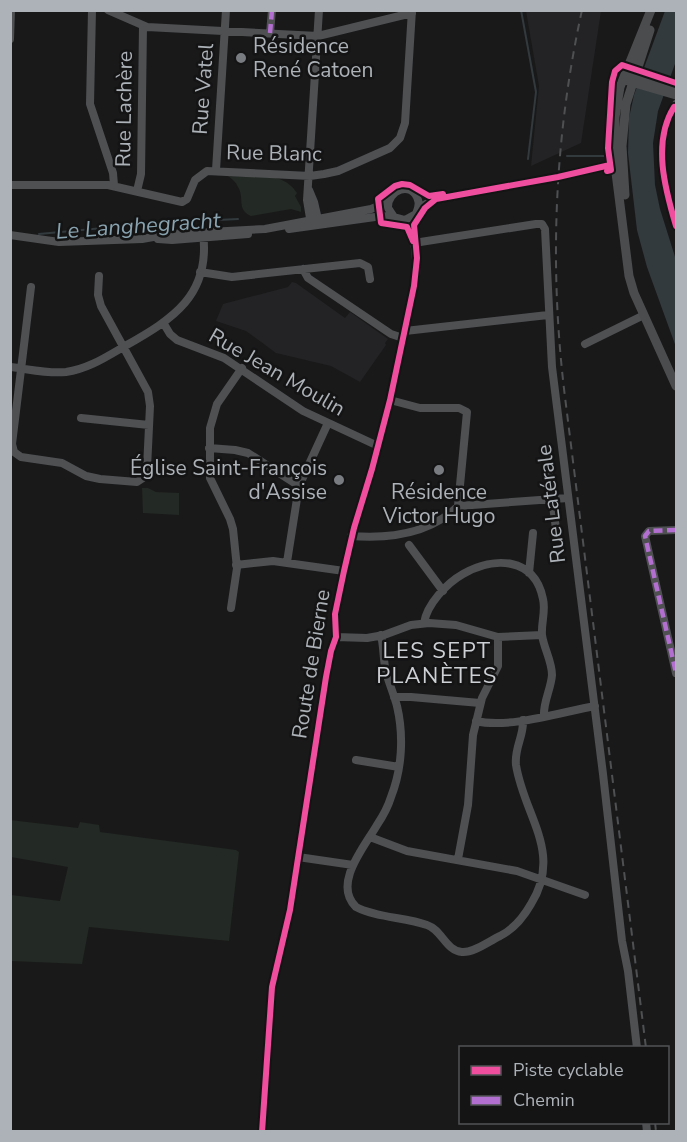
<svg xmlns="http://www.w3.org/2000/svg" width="687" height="1142" font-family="'Nunito Sans',sans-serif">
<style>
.built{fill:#232325}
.green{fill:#232924}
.water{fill:#323a3e}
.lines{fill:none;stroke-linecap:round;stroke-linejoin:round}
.stream{stroke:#323a3e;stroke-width:2}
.minor{stroke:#4e5052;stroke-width:8}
.major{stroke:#4b4c4e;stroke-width:9}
.rail{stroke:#4e5052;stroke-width:2;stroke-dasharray:8 6;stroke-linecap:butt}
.quiet{stroke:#b36fd0;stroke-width:4.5;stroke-dasharray:9 4.5;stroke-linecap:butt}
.cycleway-casing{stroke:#141415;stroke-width:10}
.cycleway{stroke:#ef4d9e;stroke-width:6}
.poi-dot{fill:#797c81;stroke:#141415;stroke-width:2}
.labels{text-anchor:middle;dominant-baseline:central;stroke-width:5;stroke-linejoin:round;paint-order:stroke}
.poi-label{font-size:21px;fill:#acb2b8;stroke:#141415;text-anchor:start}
.street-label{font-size:21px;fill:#acb2b8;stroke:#141415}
.water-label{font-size:22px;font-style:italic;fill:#88a3af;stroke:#141415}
.neighbourhood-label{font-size:22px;letter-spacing:1.5px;fill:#cdd0d5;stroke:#141415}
</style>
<rect width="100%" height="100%" fill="#19191a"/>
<!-- built -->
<path class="built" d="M526,11H601L581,143L531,166L539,86Z
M292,282L296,283L345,318L350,312L388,339L385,343L386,345L360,382L331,366L276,353L246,331L216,321L223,304L288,287Z"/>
<!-- green -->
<path class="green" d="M228,176C252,178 282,169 297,193L295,196L301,207V212L291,209L251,216C236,209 245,198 238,187C236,182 232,179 228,176Z
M142,488H148L156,492L179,493V515L143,513Z
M10,820L78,828L80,822L99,825L100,832L236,850L239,852L229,941L89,927L82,964L11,961V895L60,901L68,867L11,857Z"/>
<!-- water -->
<path class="water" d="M665,11H676V61L658,111L653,143L655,185L660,209L676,260V347L647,267L637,230L628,153L629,118L634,95Z"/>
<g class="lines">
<!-- stream -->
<path class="stream" d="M521,10L536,92L528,159
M567,156H604
M39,234L157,223L238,219"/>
<!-- minor -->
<path class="minor" d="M92,10L90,104L113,173L114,185
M108,10L147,27L318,36L412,13
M270,33L272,10
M10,39L11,10
M676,104C653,141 664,187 676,226
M216,170L226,10
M10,185H108L182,202L187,199L195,180L207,171L310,176L324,174L338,171L390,148L400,138L405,123L412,10
M309,190L314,202L319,224
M137,191L141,174L143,26
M419,208L433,200L558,177L618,163
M311,224L307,200L319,10
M289,229L382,216L393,217
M10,235L59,242L142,239L170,234L265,229L371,209L381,205L388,200
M158,239L172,240L248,234
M414,243L536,224H542L545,229L552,367L603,774L622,941L628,971L637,1048
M303,269L308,278L391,334L403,338
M200,272L232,277L360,263L368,267L370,279
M31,287L12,444L14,452L21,457L62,463L86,476L100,479L137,482L143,478L147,468L150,406L148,392L101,306L98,295L99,276
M164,324L170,334L177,340L224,358L303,411L378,446
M405,331L548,315
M585,344L644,315
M10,367C28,369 48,374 66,372C88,369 106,357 125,346C173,319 211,295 203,233
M390,400L420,408H459L467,412L458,506
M81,418L149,425
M209,448L235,450L248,453L299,486
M548,467L556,529
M676,530L649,531L645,536L676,673
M351,536C390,539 430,534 458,506L568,498
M409,545L443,591
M287,562L299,486L328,423
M236,565L273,561L344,571
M529,573L533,533
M231,608L237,568L233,529L230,519L210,478V428L217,404L242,368
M424,623C427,604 447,583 463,574C494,556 535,557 543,599C546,611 541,623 542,635C544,649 552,661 552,675C551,689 543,702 544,716
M381,635C384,647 383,660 386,672C389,683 394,695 397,706C404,736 402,769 391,797C388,807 383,816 377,825C365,846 332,884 356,907C377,918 405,917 427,925C442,930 446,951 462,952C474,953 489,941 500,936C514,929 523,918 531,904C563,852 524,816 516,765C514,748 524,736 523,720
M336,637L367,638L384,635L411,625L429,623L456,625L498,637L542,635
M394,697H411L480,703
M476,721C509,729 561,712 595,706
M356,760L399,767
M370,837L407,851L517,871L585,895
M298,857L353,865
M458,859L468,805L473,735L482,698L498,666V637
M646,1122L647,1132
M262,1132L272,987L290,910L326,677L331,651L336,637L335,614L344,571L354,528L372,469L390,400L416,275C418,257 412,240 414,222C414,214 421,208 418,200C412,180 387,190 388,208L394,217L405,220L416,214"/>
<!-- major -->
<path class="major" d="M651,10L620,87L615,117L614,157L629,276L634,293L676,386
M628,74L676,88
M628,81L676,95
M625,195L622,146L626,104L650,30"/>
<!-- rail -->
<path class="rail" d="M582,10C554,138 549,268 565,397L646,1048
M655,1122L656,1132"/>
<!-- quiet -->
<path class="quiet" d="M270,33L272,10
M676,530L649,531L645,536L676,673"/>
<!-- cycleway casing -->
<g class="cycleway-casing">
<path id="cycleway" d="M676,109L674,107C652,142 665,189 676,226
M607,171L611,170L608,148L612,82L615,71L622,65L676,83
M413,241L407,227L381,223L378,199L395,186L402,184L410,185L429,196L443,194
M262,1132L272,987L290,910L326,677L331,651L336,637L335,614L344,571L354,528L372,469L390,400L414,286L417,258L414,225L425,208L436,199L558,177L610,165"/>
</g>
<!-- cycleway -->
<use href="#cycleway" class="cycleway"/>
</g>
<!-- markers -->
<g class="poi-dot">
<circle cx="241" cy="58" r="6"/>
<circle cx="439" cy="470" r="6"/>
<circle cx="339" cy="480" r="6"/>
</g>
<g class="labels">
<!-- poi labels -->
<g class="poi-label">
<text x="253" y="46">Résidence<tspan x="253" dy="24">René Catoen</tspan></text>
<text x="327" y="468" text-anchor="end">Église Saint-François<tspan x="327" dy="24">d'Assise</tspan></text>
<text x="439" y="492" text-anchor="middle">Résidence<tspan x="439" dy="24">Victor Hugo</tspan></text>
</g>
<!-- street labels -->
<g class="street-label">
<text transform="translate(203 89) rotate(-86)">Rue Vatel</text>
<text transform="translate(124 109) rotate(-89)">Rue Lachère</text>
<text transform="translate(274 153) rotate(1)">Rue Blanc</text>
<text transform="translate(277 372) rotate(30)">Rue Jean Moulin</text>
<text transform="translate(551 504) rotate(-97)">Rue Latérale</text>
<text transform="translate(311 664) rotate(-81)">Route de Bierne</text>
</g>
<!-- water labels -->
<g class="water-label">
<text transform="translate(138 226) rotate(-4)">Le Langhegracht</text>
</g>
<!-- neighbourhood labels -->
<g class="neighbourhood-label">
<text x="437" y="651">LES SEPT<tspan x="437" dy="25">PLANÈTES</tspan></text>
</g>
</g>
<!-- border -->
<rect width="687" height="1142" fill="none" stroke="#acb2b8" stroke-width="24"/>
<!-- legend -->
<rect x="459" y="1046" width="210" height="78" fill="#141415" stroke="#515356" stroke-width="1.5"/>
<rect x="471" y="1066" width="30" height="9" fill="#ef4d9e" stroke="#515356" stroke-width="1.5"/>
<text x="513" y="1076" font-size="18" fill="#acb2b8">Piste cyclable</text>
<rect x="471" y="1096" width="30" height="9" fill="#b36fd0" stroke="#515356" stroke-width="1.5"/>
<text x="513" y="1106" font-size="18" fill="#acb2b8">Chemin</text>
</svg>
